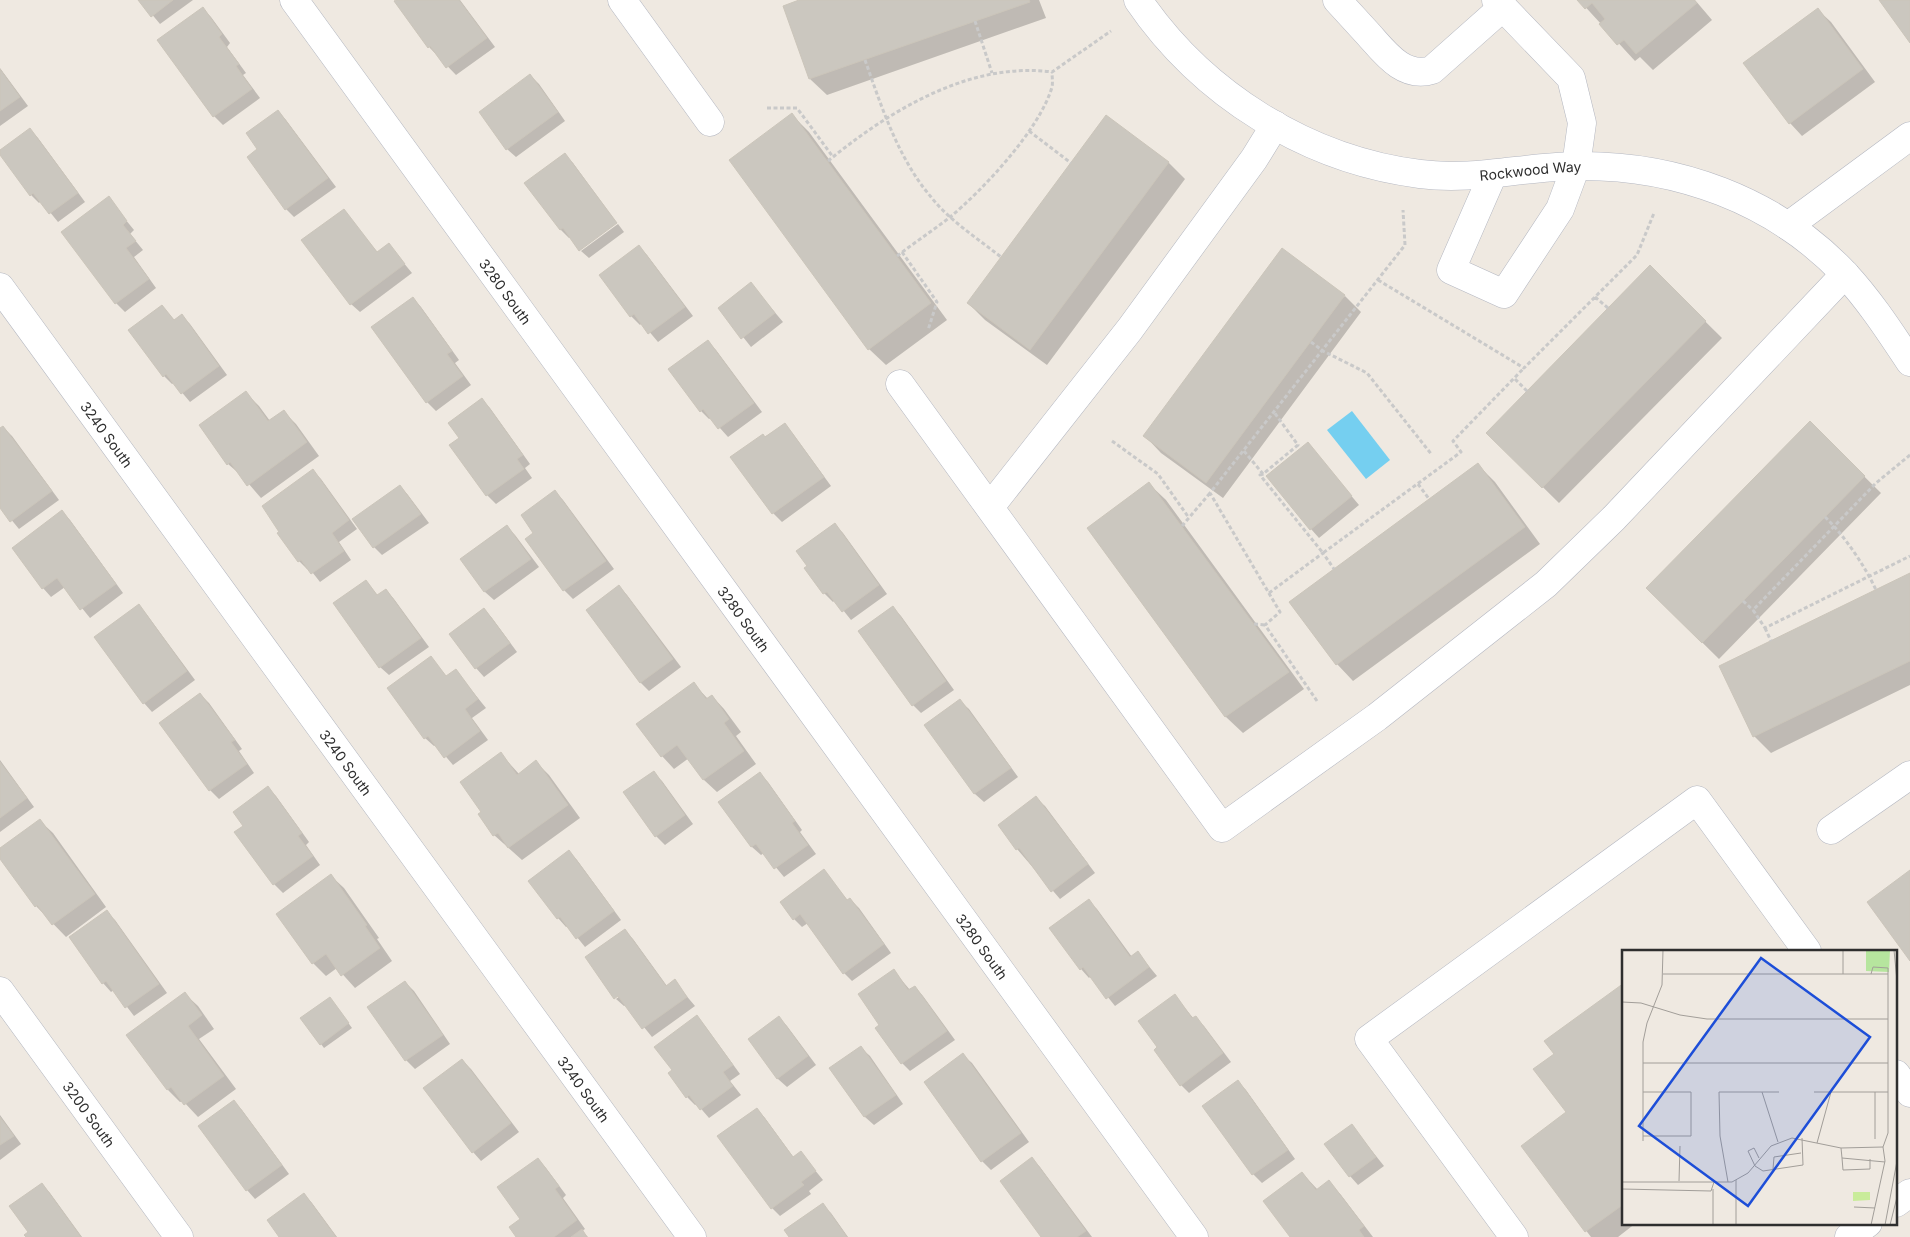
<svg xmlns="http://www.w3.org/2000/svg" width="1910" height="1237" font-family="Inter,sans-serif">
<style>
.water{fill:#75cff0}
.shadow{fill:#0003}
.building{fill:#cbc7bf;stroke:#cbc5ba}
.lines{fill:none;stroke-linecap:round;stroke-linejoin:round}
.minor-casing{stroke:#b4b7c1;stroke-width:29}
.path{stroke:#c9c9c9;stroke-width:3;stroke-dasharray:4 2.5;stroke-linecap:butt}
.minor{stroke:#fff;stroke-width:28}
.labels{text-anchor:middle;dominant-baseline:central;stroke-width:4.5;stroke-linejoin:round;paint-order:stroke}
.street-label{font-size:14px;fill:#2e2e2e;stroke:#fff}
.inset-road{fill:none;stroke:#a29e99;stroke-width:1}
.view{fill:#1d4ed8;fill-opacity:0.15;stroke:#1d4ed8;stroke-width:2.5}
.inset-edge{fill:none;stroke:#2e2e2e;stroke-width:2.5}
</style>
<rect width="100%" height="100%" fill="#efe9e1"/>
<!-- water -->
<path class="water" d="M1352,411L1390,460L1366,479L1327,430Z"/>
<!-- shadow -->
<path class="shadow" d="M140,0H193L160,24Z
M398,0H460L495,47L456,75L429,47Z
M803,0H1039L1046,18L827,95L810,79L784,7Z
M1579,0H1695L1712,20L1653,70L1640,57L1635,61Z
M203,9L211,17L230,43L227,47L246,73L243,75L260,98L223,125L214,116L159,41Z
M1818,10L1831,22L1875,82L1802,136L1790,123Z
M0,68L28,106L0,126Z
M530,75L539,84L565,121L516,157L507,149Z
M278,111L286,120L336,187L294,217L286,209L259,150Z
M792,115L809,132L947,320L886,365L869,349Z
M30,130L38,138L85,202L58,222L41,201L39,203L31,195L0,153Z
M564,155L573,163L616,222L580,249L571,237L569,238L560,229Z
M1168,162L1185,179L1047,365L985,320L968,303Z
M108,198L134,230L130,234L143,250L134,257L156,288L125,312L116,303Z
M343,210L378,253L389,245L412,273L360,312L351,304Z
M618,224L624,232L589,258L581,251Z
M639,247L647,255L693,316L658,342L642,323L640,325L631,316L600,275Z
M1650,267L1722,338L1559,503L1488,433Z
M751,284L783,322L751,347L720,308Z
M1345,296L1361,312L1223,498L1161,453L1145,436Z
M413,299L421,307L459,360L455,363L471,385L436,411L427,402L373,328Z
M162,306L175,321L182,316L190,324L227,375L190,402L174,383L172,384L164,376Z
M707,341L716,350L762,412L728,437L711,418L709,419L701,411Z
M246,393L259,406L270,421L284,412L296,424L319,456L261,498L242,476L228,464L200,426Z
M482,400L490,408L530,464L525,468L532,478L496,504L487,495L450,445L460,438Z
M1810,423L1881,493L1719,659L1647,588Z
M784,425L793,434L831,486L782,522L773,513L732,457Z
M3,427L12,436L59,500L19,529L0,506V430Z
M1308,444L1359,505L1319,538L1311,529Z
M1478,465L1495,482L1540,544L1353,681L1337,664Z
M313,471L321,479L357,529L339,542L351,560L320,582L309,568L307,569L299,561Z
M1149,484L1166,500L1304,689L1243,733L1226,717L1088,528Z
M400,486L408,495L429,523L382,555L374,547Z
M555,492L563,500L614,569L573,599L564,590L527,539L535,534Z
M62,512L70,520L123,593L90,618L65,587L51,597L43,588Z
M835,525L843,533L887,594L851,620L835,600L833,602L824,593L806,568Z
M506,526L515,535L539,567L494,600L485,592L462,559Z
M1910,574V685L1771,753L1754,736Z
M366,581L378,596L386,590L394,599L429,647L389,675L380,667Z
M619,587L627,595L681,667L649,691L640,682Z
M139,606L147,615L195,680L152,712L144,703Z
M893,608L901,616L954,690L921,713L913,705Z
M484,609L492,618L517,652L484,677L476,668Z
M431,658L447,677L456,671L486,708L472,718L488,740L453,765L436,745L434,746L425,738Z
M694,684L708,699L712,696L724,709L741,732L736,736L756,764L717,792L704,780L689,758L674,769L662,756Z
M200,694L209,703L242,749L239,751L254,773L219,799L210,790L161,723Z
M960,701L969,709L1018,777L984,802L975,794L926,725Z
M501,754L519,774L536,762L549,775L580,818L522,860L494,835L480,814L483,812Z
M0,760L34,807L0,832Z
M653,773L662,781L693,824L665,845L656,836L625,793Z
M760,774L768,782L802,830L800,832L816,854L784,877L764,853L761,855L752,847L720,802Z
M267,788L276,796L309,842L306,845L320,865L283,893L274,884L236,833L245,826Z
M1036,798L1045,806L1095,873L1060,899L1017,849Z
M40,821L53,833L106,907L66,937L36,906L0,857V850Z
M569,852L577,860L621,920L585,947L568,926L566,927L558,918Z
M824,871L848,901L850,899L859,908L891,953L852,981L844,973L808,923L802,927L794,919Z
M331,876L344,888L379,938L377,939L392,961L355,988L337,968L326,976L313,963Z
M1088,901L1097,909L1132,957L1138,953L1157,976L1115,1006L1091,976L1089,978L1081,969Z
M106,912L115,920L167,993L134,1016L114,990L111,992L103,983L70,938Z
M624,930L633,939L667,986L674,981L695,1006L652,1037L626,1005L624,1006L616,999L624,993Z
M894,971L910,990L915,987L923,996L955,1040L910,1071L902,1063L881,1025Z
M405,982L414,991L450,1044L415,1069L406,1060L369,1007Z
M1624,984V1223H1636L1618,1237H1591L1522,1146L1568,1113L1556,1054Z
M185,994L198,1006L214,1029L199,1039L236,1089L198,1117L183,1101L180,1102L168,1090Z
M1175,996L1194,1019L1195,1018L1204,1026L1231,1062L1189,1093L1181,1085L1159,1047Z
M333,1002L352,1028L324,1048L321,1044Z
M697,1017L705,1026L740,1074L730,1081L741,1095L709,1118L697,1104L695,1105L687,1097L674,1070Z
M779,1018L787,1026L816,1065L787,1087L778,1079L750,1039Z
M861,1048L870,1056L903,1104L874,1125L865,1117L831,1069Z
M963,1055L972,1063L1029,1142L991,1170L982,1161L926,1082Z
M462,1060L471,1069L519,1132L481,1161L473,1152Z
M1238,1082L1246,1090L1295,1159L1262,1183L1253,1174L1204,1106Z
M234,1102L242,1110L289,1174L255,1199L247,1190Z
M757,1109L765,1118L794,1158L801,1153L823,1180L809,1191L811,1194L780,1216L772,1208Z
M0,1115L21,1144L0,1160Z
M1352,1126L1384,1166L1358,1185L1350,1176Z
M538,1159L546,1168L566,1195L563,1198L585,1229L582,1231L588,1237H517Z
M1032,1159L1040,1167L1092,1237H1043Z
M1302,1173L1318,1190L1329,1182L1341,1195L1373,1237H1292Z
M42,1184L50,1193L82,1237H27L30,1232Z
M304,1194L312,1203L337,1237H281Z
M822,1205L831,1213L848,1237H790Z"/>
<!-- building -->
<path class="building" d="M138,0H173L151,17Z
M396,0H459L487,38L446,68L430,46L428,48L394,1Z
M799,0H1029L1030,2L809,79L783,6Z
M1577,0H1694L1697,3L1636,54L1624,40L1617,45L1599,24L1605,19L1592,3L1585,9Z
M1879,0H1910V43Z
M203,7L222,34L219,37L239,64L236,66L252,89L213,117L157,40Z
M1818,8L1863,69L1789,124L1743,63Z
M0,69L20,97L0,111Z
M530,74L558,112L506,150L479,112Z
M278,110L328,178L285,210L247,157L257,149L246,133Z
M792,113L931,303L868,350L729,160Z
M1106,115L1169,162L1030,350L967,303Z
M30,128L78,193L49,214L33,193L30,196L0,155V150Z
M565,153L617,223L579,251L563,228L560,230L524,183Z
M109,196L127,221L123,225L136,241L126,248L149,279L115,304L61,232Z
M344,209L377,252L389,243L405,264L350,305L301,240Z
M639,245L685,307L648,334L634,314L630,317L599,275Z
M1282,248L1345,295L1206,483L1143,436Z
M1650,265L1706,321L1542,488L1486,433Z
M751,282L775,313L741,339L718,308Z
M413,297L452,351L447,354L463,376L426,403L371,327Z
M162,305L174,320L182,314L219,366L181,394L166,374L163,377L128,330Z
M708,340L754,403L718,429L703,409L700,412L668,369Z
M246,391L268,421L284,410L307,442L247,486L230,462L227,465L199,425Z
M482,398L523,455L517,459L524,469L486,496L449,445L459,438L448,423Z
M1810,421L1865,476L1702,643L1646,588Z
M785,423L824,477L772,514L730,457L763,434L765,437Z
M3,426L52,491L10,522L0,508V428Z
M1308,442L1352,496L1310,530L1266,476Z
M1478,463L1525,527L1336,665L1289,602Z
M313,469L349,520L332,533L344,551L311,574L301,560L298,562L277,533L279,532L262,506Z
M1149,482L1289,672L1225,717L1087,528Z
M400,485L421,514L373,548L352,519Z
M555,490L606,561L563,591L525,539L533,533L521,515Z
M62,510L116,584L80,610L57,578L42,589L12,548Z
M835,523L879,585L842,612L827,592L823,594L804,568L807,566L796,551Z
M507,525L531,559L484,592L460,559Z
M1910,573V661L1753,737L1719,666Z
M366,580L377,595L386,589L421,638L379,668L333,603Z
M619,585L673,659L640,683L586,610Z
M139,604L187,671L143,704L94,637Z
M893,606L946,681L912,706L858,631Z
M484,608L510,643L475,669L449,634Z
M431,656L446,676L456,669L478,699L465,709L480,731L444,758L428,736L424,739L387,688Z
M694,682L706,699L712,695L729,719L724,723L744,751L703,780L677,745L661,757L636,724Z
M200,693L235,740L231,742L247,764L209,791L159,723Z
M960,699L1011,768L974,794L924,725Z
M501,752L517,775L536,760L568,805L508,848L498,833L493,836L478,814L481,812L460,782Z
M0,762L27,798L0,818Z
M654,771L685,815L655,837L623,792Z
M760,772L795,821L792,823L808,845L774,869L756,844L751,847L718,802Z
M268,786L302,833L298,836L313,856L273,885L234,832L243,826L233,812Z
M1036,796L1088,864L1051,892L1019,848L1016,850L998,825Z
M40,819L95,894L52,925L37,905L35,907L0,859V848Z
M569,850L614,911L576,939L560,917L557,919L528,881Z
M824,869L847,900L850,898L884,944L843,974L800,914L793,920L780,902Z
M1910,870V961L1867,902Z
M331,874L367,925L365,926L380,948L341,976L326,954L312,964L276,914Z
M1089,899L1130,957L1138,951L1149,967L1106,999L1083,967L1080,970L1049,928Z
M107,910L159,984L125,1008L106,981L102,984L69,937Z
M625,929L666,986L675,979L687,997L642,1029L618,996L614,999L585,957Z
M894,969L908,990L915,986L947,1031L901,1064L875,1028L879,1025L858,994Z
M405,981L443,1035L405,1061L367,1007Z
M1624,983V1204L1585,1232L1521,1146L1566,1112L1533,1069L1554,1054L1544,1041Z
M185,992L202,1015L188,1026L224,1076L184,1105L171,1087L167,1090L126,1035Z
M1175,994L1192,1018L1196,1016L1223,1053L1180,1086L1154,1050L1157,1047L1138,1021Z
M330,997L349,1023L320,1045L300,1018Z
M697,1015L733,1065L723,1072L733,1086L700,1110L689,1095L686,1098L668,1073L672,1070L654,1047Z
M779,1016L808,1056L777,1079L748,1039Z
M861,1046L896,1095L864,1117L829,1068Z
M963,1053L1021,1133L981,1162L924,1082Z
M462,1059L511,1123L472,1153L423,1088Z
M1238,1080L1288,1150L1252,1175L1202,1106Z
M234,1100L282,1165L246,1191L198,1126Z
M757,1108L793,1157L801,1151L816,1171L801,1182L804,1185L771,1209L717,1136Z
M0,1117L14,1136L0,1145Z
M1352,1124L1376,1157L1349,1177L1324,1144Z
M1032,1157L1086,1231L1077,1237H1041L1000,1181Z
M538,1158L559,1186L555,1189L577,1220L554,1237H516L509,1227L520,1219L497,1187Z
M1302,1172L1316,1190L1329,1180L1364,1226L1359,1230L1364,1237H1290L1263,1201Z
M42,1183L81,1237H26L24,1235L28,1232L9,1206Z
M304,1193L336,1237H279L267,1220Z
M823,1203L847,1237H789L784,1230Z
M582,1229L587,1237H571Z"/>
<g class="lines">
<!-- minor casing -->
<g class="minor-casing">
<g id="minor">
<path id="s1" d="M294,0L1194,1237"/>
<path d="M622,0L710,122"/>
<path id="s2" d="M1138,0C1202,94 1307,160 1420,174C1472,181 1523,167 1574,166C1676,164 1775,200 1845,274C1870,301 1890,332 1910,362"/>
<path d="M1337,0C1348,12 1358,23 1369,35C1385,53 1404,79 1432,70L1503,7"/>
<path d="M1493,174L1451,270L1504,294L1560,209L1576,166L1582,123L1571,78L1496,0"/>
<path d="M1788,226L1910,136"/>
<path id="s3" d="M0,287L692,1237"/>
<path d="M900,384L1222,828L1377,717L1546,584L1614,518L1845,274"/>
<path d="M990,507L1130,329L1254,159L1275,125"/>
<path d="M1831,830L1910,775"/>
<path id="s4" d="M0,991L179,1237"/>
<path d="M1896,1074L1910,1093"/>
<path d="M1896,1203L1910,1193"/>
<path d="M1514,1237L1369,1039L1697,800L1807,951"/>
<path d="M1849,1237L1868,1223"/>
</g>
</g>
<!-- path -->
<path class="path" d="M975,21L992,73
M865,60C882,108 898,158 931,197C950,221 977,238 1001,257
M767,108H797L833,157
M1029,131L1071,163
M828,161C889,111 970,61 1052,72L1111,31
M902,252L937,302L928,330
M897,256C914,243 932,231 949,218C983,190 1040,129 1052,87C1053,82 1052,77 1052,72
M1378,280L1524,368L1637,255L1654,213
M1595,297L1608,308
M1311,342L1323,351L1367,373L1432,455
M1515,379L1527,391
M1112,441L1158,474L1189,518
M1244,451L1263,474L1298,445L1274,412
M1910,455L1876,483L1753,610L1765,628L1910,556
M1263,474L1260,475L1323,553L1461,452L1453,441L1524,368
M1418,484L1429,499
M1825,517C1844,535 1865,566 1876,590
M1182,526L1210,493
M1269,593L1323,553L1334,569
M1743,601L1753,610
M1254,624L1265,625
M1765,628L1771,641
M1317,701L1265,625L1280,612L1210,493L1405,245L1403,210"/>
<!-- minor -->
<use href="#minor" class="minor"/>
</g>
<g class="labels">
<!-- street labels -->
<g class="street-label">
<text stroke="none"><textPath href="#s2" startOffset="452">Rockwood Way</textPath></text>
<text stroke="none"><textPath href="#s1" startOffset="360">3280 South</textPath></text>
<text stroke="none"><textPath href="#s3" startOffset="182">3240 South</textPath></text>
<text stroke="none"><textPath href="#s1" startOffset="765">3280 South</textPath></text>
<text stroke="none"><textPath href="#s3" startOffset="588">3240 South</textPath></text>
<text stroke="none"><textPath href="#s1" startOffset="1170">3280 South</textPath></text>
<text stroke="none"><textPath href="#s3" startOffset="992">3240 South</textPath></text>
<text stroke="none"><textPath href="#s4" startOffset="152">3200 South</textPath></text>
</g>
</g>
<!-- overview -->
<g transform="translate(1622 950)">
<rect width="275" height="275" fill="#efe9e1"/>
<path d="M244,0H268L267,22L244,21Z" fill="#b6e59e"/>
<path d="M231,242H248V250L231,251Z" fill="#c9ec9a"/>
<path class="inset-road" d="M272,0L275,31M41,24H266M221,24V0M0,52L19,53L58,65L85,69H266M21,113H266M21,142H69V186H21M140,142L156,192M192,142H266M253,142V189M21,191V92L25,73L40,35L41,0M195,193L209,142M219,198L220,208L263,212M137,208L132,198L126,201L133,216L141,221L181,215L180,188M220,208L221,220L248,219V209M151,219L152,207L179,203M114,230V275M57,231L58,196M0,232H110L126,223L149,196L170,188L219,198L261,197L266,183V18L251,17L249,24M106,232L98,186L97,142H157M0,239L89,241L92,232M91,239V275M232,257L253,258M249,275L263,211L261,197M263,275L275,211M268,275L275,247"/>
<path class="view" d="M139,8L248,87L126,256L17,176Z"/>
<rect width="275" height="275" class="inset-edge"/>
</g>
</svg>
